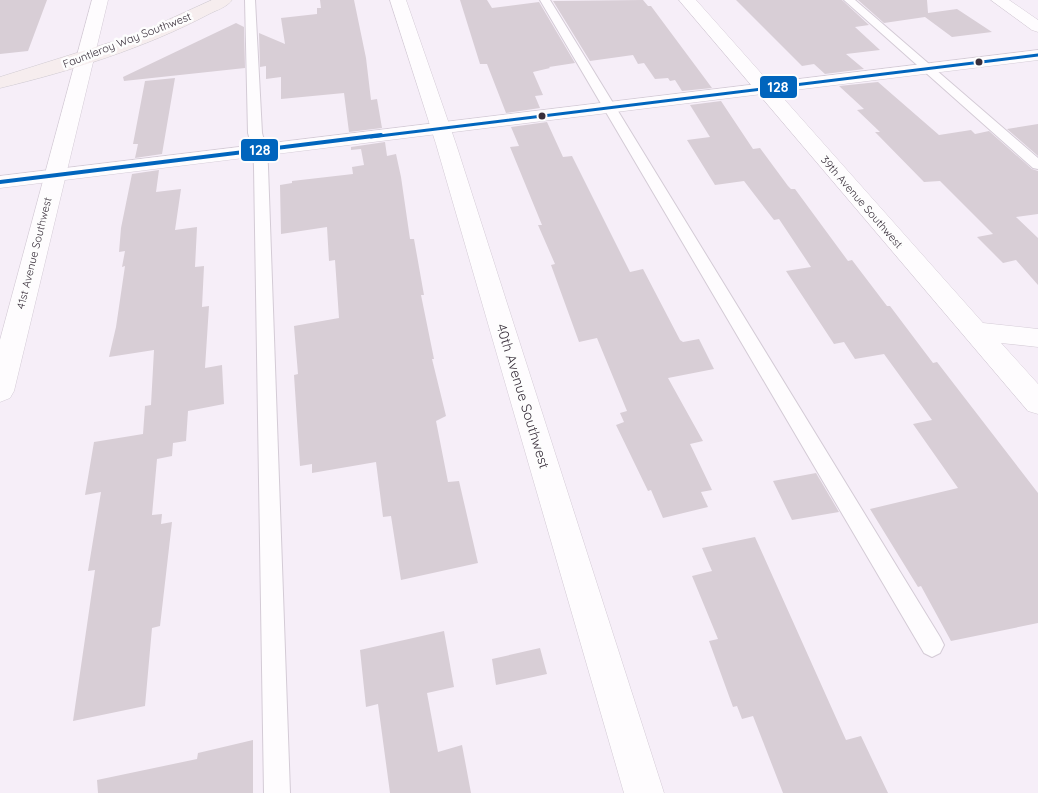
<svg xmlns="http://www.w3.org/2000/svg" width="1038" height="793" font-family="Quicksand,sans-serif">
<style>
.building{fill:#d8ced6}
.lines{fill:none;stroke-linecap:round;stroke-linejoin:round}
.lane-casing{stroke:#d4cbd6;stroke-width:2}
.street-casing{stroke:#d4cbd6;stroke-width:1}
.secondary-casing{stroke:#d4cbd6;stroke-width:1}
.primary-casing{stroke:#d0cbd2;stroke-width:1}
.lane{fill:#fefcfe;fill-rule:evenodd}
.street{fill:#fefcfe;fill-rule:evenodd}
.secondary{fill:#fefcfe;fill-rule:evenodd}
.primary{fill:#f6edee;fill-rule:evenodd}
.bus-1-far1-casing{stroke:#fdfdfd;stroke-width:5.5}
.bus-1-casing{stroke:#fdfdfd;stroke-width:7}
.bus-1-far1{stroke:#0065bd;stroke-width:3}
.bus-1{stroke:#0065bd;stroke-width:4}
.bus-dot{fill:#392f3b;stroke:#fdfdfd;stroke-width:2}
.labels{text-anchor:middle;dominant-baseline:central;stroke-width:5;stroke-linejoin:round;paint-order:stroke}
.far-street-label{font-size:11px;fill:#392f3b;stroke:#fdfdfd}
.street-label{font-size:14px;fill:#392f3b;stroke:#fdfdfd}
.line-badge{stroke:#fdfdfd;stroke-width:2}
.badge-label{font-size:14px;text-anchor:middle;font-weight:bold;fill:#fff}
</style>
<rect width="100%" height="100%" fill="#f6eef8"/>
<!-- building -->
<path class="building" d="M0,0H47L28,51L0,54Z
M320,0H354L366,58L371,100L377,99L382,128L349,132L344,93L281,99V77L266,79V66L260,67L259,33L285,44L281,18L317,14V8H321Z
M460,0H487L492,8L539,2L575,63L549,67L550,68L533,72L543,95L535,96L540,108L506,113L487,64H480Z
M643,0L648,6H651L712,88L682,91L675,80L670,81L668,78L655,79L644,63L638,64L633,55L590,61L553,1Z
M736,0H842L869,25L855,27L880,50L846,54L864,69L825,74L814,64L802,66Z
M858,0H927L928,13L957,9L992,32L952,37L925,17L884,23Z
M236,23L244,27L245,68L124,81L123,77Z
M175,78L162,154L135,158L138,144H133L145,81Z
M878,82L939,135L971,130L975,134L989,131L1032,169L1038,171V214L1016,217L1038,238V285L1016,260L1003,263L977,237L993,234L940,181L924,182L875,132H880L857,110L864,109L839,86Z
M721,101L753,149L760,148L788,186L791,189H795L848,261L852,260L887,306H890L933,363L937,362L1038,493V623L951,641L921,586L918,587L870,509L958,488L913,424L932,420L884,354L855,359L844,342L834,344L786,271L811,267L779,219L774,220L744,181L715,185L687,140L710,137L690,105Z
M547,122L563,157L572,156L630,272L643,269L680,340L683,342L699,339L714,369L668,378L703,441L690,444L712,490L701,492L708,507L663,518L651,490L648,491L616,425L624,422L620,413L627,411L597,338L579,342L551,265L555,264L538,225H542L510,147L519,146L511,127Z
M1038,124V156L1007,129Z
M385,142L387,156L396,154L401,177L410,239H414L424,295H421L434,359H432L446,416L436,421L448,482L459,481L478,563L401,580L391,516L383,517L376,462L312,473V464L300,466L294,375L298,374L294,326L339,318L335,260L329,261L327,227L281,234L280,185L292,183V181L353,174L352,167L364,165L361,149L351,150V147Z
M159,170L156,192L181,189L175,230L197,227L195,267L204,266L202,307L209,306L205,368L222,365L224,404L188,411L186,441L173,443L172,456L157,459L152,515L162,514L161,524L172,522L160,626L152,628L145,706L73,721L95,570L88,571L101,492L85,495L94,442L143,434L145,406L151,405L154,350L109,357L116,327L125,266L122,267L125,251L119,252L121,228L132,174Z
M816,473L839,512L792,520L773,481Z
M755,537L846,740L861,736L888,793H783L753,716L742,719L737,706L733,707L709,641L718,639L692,576L712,571L702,548Z
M444,631L454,687L427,693L438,752L462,745L471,793H390L378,704L366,707L360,650Z
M540,648L547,674L496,685L492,659Z
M253,740V793H98L97,780L197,759L198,753Z"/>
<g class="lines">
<!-- lane casing -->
<g class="lane-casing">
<path id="lane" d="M245,0H255L262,133L267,151L268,167L290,793H264L254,167L253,151L248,133Z
M540,0H550L940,637L944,645L940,653L932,657L924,653Z
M844,0H855L1038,158V169L1033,168Z"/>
</g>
<!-- street casing -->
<g class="street-casing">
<path id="street" d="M92,0H108L14,391L10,398L0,402V340Z
M390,0H406L456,144L664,793H624L436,144Z
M679,0H696L983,323L1038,329V347L1001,343L1038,384V414L1028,411Z
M991,0H1009L1038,20V32L1032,30Z"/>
</g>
<!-- secondary casing -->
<g class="secondary-casing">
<path id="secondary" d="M1038,50V60L0,188V176Z"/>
</g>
<!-- primary casing -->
<g class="primary-casing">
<path id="primary" d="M212,0H232C227,7 217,10 209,14C145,48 71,71 0,88V77L137,34Z"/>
</g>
<!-- lane -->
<use href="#lane" class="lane"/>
<!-- street -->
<use href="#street" class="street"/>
<!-- secondary -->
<use href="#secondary" class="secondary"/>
<!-- primary -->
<use href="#primary" class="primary"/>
<!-- bus-1-far1 casing -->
<g class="bus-1-far1-casing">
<path id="bus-1-far1" d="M371,137L1038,55"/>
</g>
<!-- bus-1 casing -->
<g class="bus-1-casing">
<path id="bus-1" d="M0,182L381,135"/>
</g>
<!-- bus-1-far1 -->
<use href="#bus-1-far1" class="bus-1-far1"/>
<!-- bus-1 -->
<use href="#bus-1" class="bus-1"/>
</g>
<!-- markers -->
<g class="bus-dot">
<circle cx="979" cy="62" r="4.5"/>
<circle cx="542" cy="116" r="4.5"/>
</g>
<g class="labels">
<!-- far-street labels -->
<g class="far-street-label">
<text transform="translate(127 40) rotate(-21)">Fauntleroy Way Southwest</text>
<text transform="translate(862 202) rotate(49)">39th Avenue Southwest</text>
<text transform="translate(34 253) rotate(-76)">41st Avenue Southwest</text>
</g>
<!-- street labels -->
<g class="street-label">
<text transform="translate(523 396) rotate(73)">40th Avenue Southwest</text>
</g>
</g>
<g class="line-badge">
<rect x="759" y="75" width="39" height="24" rx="5" fill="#0065bd"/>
<rect x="240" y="138" width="39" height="24" rx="5" fill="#0065bd"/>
</g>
<g class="badge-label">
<text x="778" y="92">128</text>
<text x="260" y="155">128</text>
</g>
</svg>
